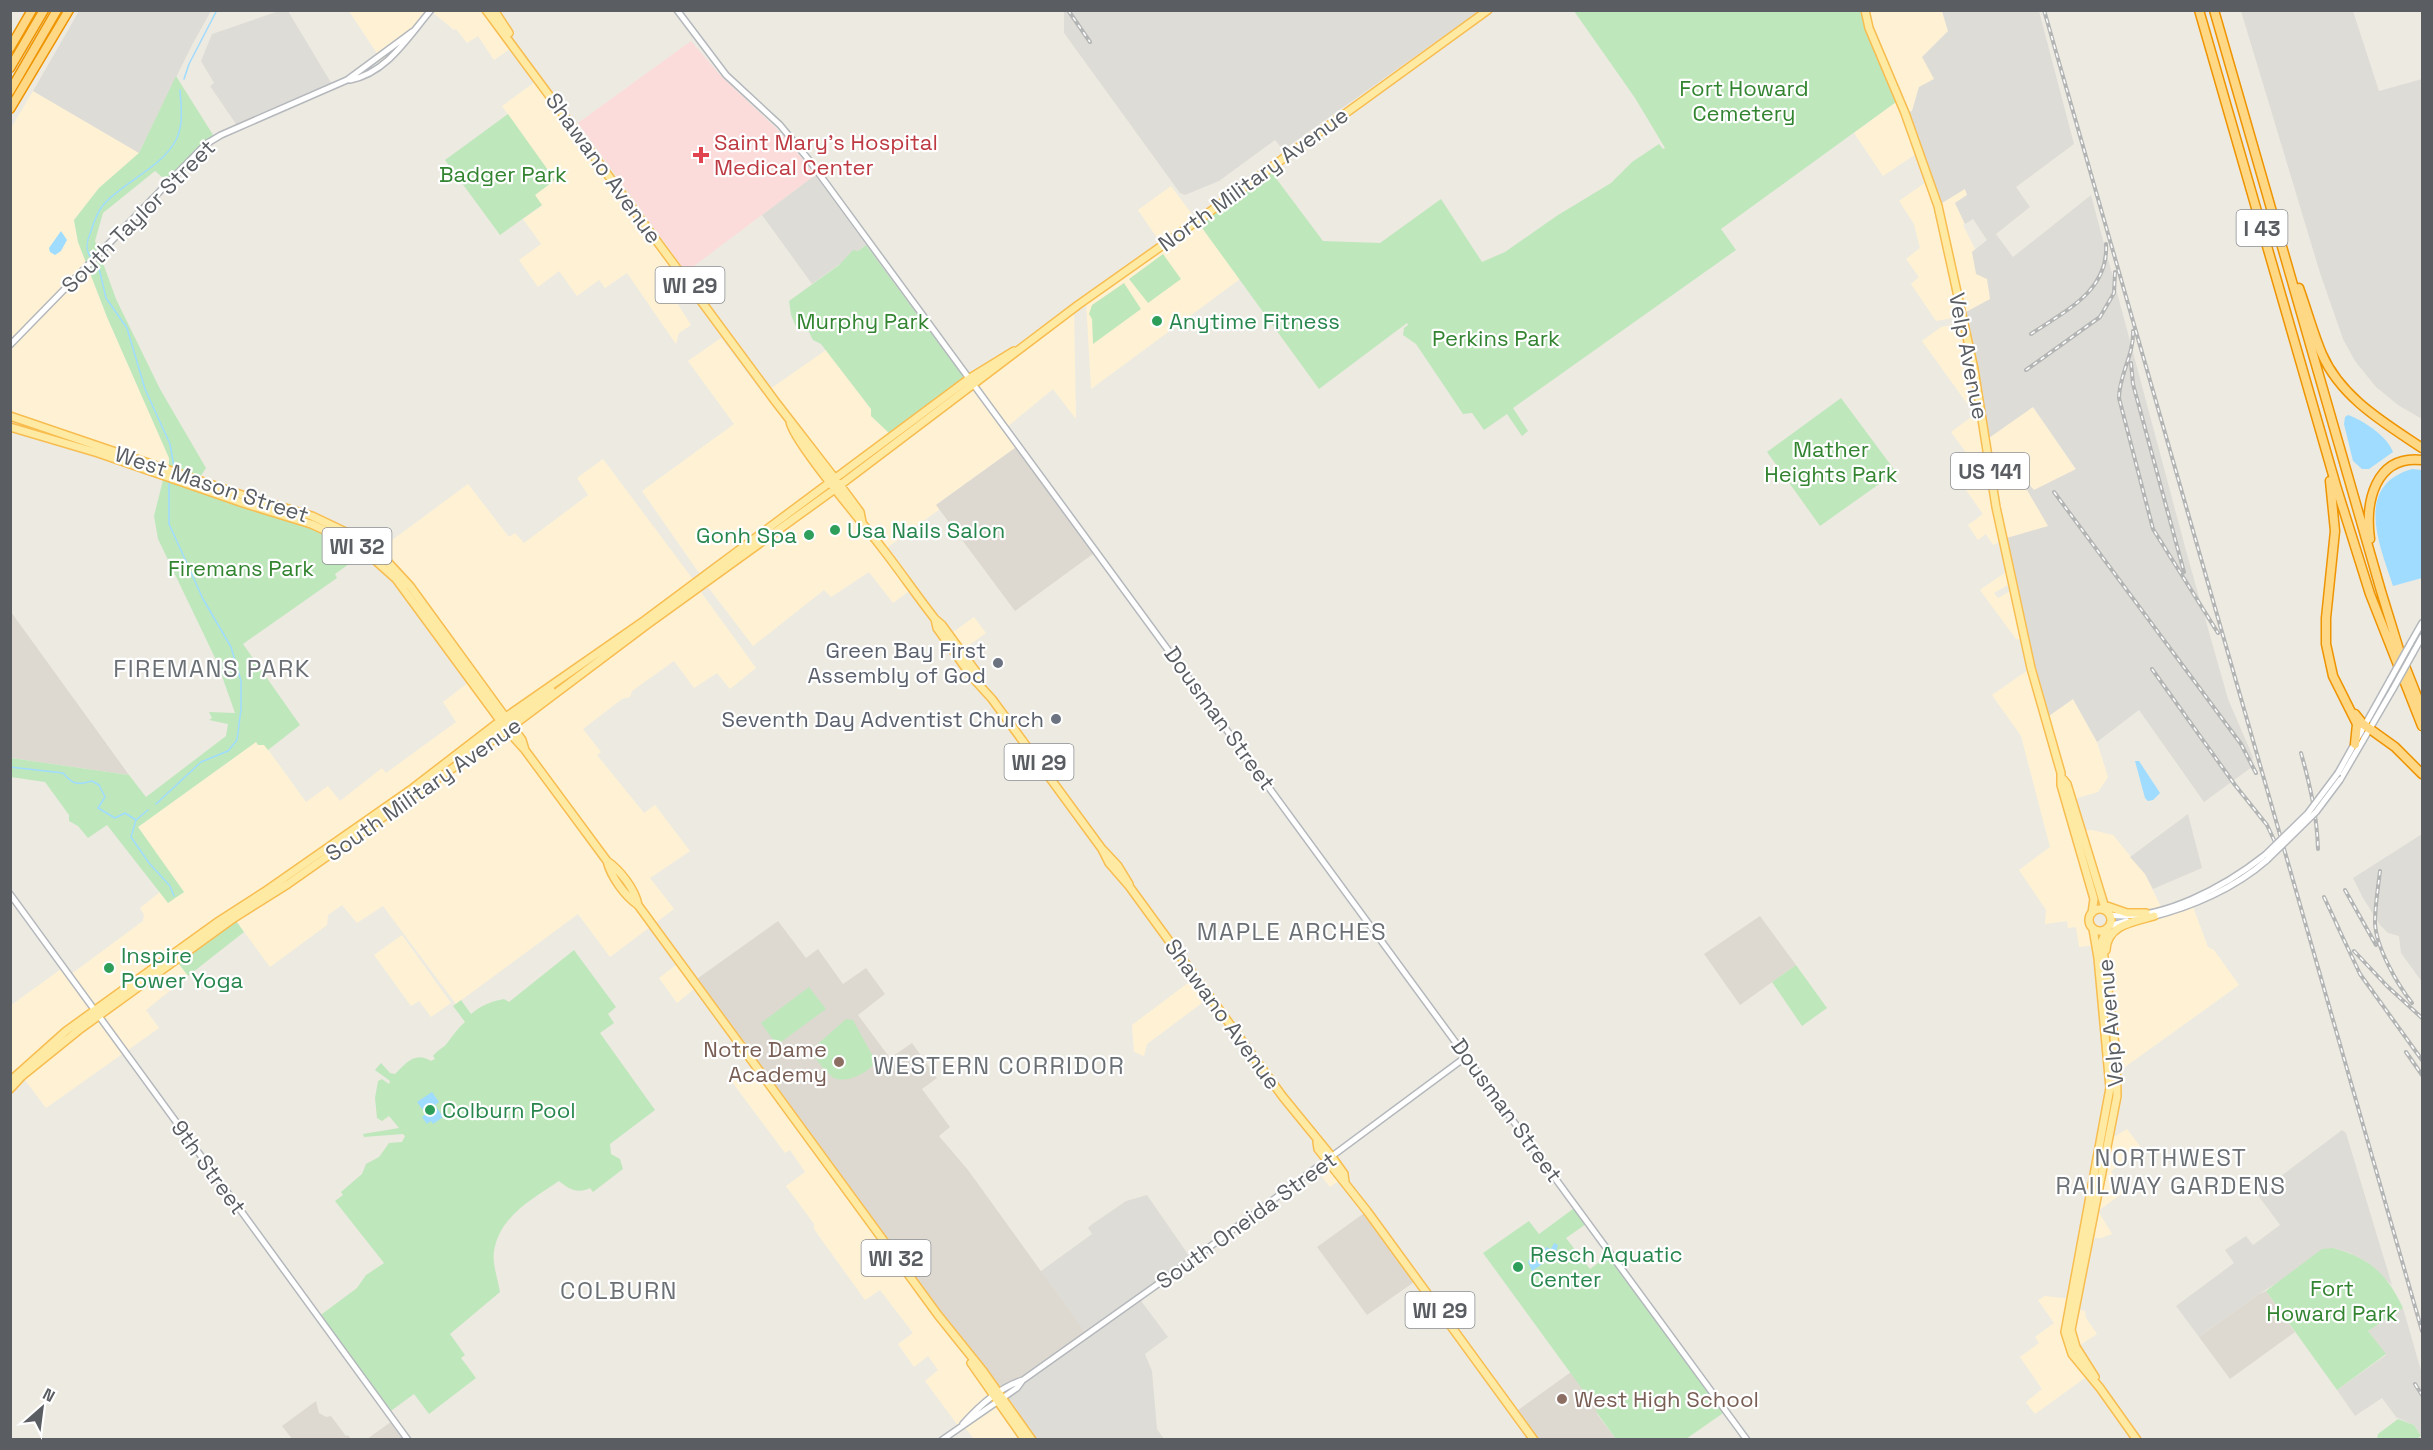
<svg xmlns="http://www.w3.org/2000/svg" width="2433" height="1450" font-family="'Space Grotesk',sans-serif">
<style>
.commercial{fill:#fff2d4}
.industrial{fill:#dedcd6}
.education{fill:#ded9d0}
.medical{fill:#fcdcdb}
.green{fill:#bfe7bc}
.water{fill:#9fdcff}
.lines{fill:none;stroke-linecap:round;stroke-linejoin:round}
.stream{stroke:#9fdcff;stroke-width:1.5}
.minor-casing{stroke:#b4b8bc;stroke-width:8}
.major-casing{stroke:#f7bd50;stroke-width:10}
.highway-casing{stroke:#ee9400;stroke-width:11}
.minor{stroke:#fff;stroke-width:5}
.major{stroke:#ffeaa4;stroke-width:7}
.highway{stroke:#ffd886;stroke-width:8}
.rail-casing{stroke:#b3b4b4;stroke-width:4}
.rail{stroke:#fff;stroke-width:1.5;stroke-dasharray:4.5;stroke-linecap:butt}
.minor-bridge-casing{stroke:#b4b8bc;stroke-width:8;stroke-linecap:butt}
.minor-bridge{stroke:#fff;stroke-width:5}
.health-dot{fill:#e0444e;stroke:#fff;stroke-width:2}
.leisure-dot{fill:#2e9e5b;stroke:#fff;stroke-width:2}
.worship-dot{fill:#6b7280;stroke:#fff;stroke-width:2}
.education-dot{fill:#8d6e63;stroke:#fff;stroke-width:2}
.labels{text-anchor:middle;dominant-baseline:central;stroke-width:4.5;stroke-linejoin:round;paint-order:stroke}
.shield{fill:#fff;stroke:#8c8e92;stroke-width:1.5}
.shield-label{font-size:21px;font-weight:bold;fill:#5a5e63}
.park-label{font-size:22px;fill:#328430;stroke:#fff}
.health-label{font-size:22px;fill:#be3a42;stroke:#fff;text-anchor:start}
.street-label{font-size:22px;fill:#5a5e63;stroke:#fff}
.leisure-label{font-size:22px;fill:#27864d;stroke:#fff;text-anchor:start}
.worship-label{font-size:22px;fill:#5b616d;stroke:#fff;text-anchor:end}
.education-label{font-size:22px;fill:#785e54;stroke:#fff;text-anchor:end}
.neighbourhood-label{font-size:24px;letter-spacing:1.5px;fill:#6b7075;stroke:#fff}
</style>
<rect width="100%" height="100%" fill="#edeae1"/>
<!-- commercial -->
<path class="commercial" d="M349,11H482L510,49L494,60L478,36L467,43L456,29L454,30L431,11L384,64Z
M1865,11H1942L1948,31L1934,79L1919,87L1912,111L1919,152L1883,176L1854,133L1896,102Z
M539,79L683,276L667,287L691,325L679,333L676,344L627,273L605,288L599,280L577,296L559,271L538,287L519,260L541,244L523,219L542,206L535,195L555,180L502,106Z
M33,91L139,153L99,188L74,220L78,242L107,317L169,458V470L11,416V128Z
M1929,180L1938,206L1940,235L1951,267L1956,306L1963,316L1936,321L1911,284L1919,277L1906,259L1920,248L1914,224L1899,201Z
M1171,186L1240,279L1091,389L1086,300L1162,245L1138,210Z
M1965,188L1967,195L1955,203L1965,224L1963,225L1975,249L1972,252L1987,279L1991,299L1966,312L1953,266L1942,203Z
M1074,308L1076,419L1053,389L1007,427L1019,445L937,504L940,509L884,550L912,589L893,603L869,572L831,597L824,590L753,646L705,583Z
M1964,323L1979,404L1978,417L1984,435L1991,475L1989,491L1993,512L2004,540L1993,545L1986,534L1978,540L1968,525L1983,514L1966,490L1977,481L1960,455L1965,451L1951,432L1970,418L1971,409L1922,341L1941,327Z
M721,338L763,394L826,350L890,434L699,573L642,491L734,424L688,361Z
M2033,407L2076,470L2034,490L2025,481L2027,490L2049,526L2007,538L1998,506L1997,486L1986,440Z
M603,459L695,582L95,1010L11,1081L10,1006L64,967L70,975L143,921L144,915L140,908L160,892L168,903L184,892L138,827L256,742L264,744L306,802L328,786L340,801L382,768L386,773L456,722L443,702L473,679L410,586L376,552L468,484L509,537L515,533L524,543L588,495L577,478Z
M2011,571L2013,582L1994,593L1998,598L2014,589L2021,640L2016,639L1980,590L2006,572Z
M698,588L756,668L730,689L717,673L694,688L674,661L632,691L630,697L622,699L583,729L601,752L597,755L644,813L655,805L690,851L650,878L674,909L610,957L578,914L456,1004L383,906L357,923L342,905L328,915L327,925L270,967L234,918L288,884Z
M974,617L986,633L961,651L949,635Z
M2031,668L2046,718L2073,699L2097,742L2108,777L2098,792L2074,799L2054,734L2047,719L2094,899L2089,920L2096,945L2079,947L2076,927L2068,928L2067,921L2045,924L2046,910L2019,870L2050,847L2021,736L1992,695Z
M2083,830H2092L2113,835L2145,874L2162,909L2146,913L2109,908Z
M2192,904L2208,947L2214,950L2239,985L2118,1072L2106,943L2112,932Z
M402,935L451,1003L431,1017L419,1001L411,1006L374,955Z
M176,960L188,976L146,1010L159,1028L46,1108L22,1076Z
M676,965L694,989L677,1003L659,978Z
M1196,977L1210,997L1147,1044L1144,1056L1134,1052L1132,1025Z
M756,1066L969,1357L1025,1439H974L963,1425L959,1427L925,1381L938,1370L928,1356L914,1367L898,1344L913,1333L880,1290L865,1300L814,1229V1224L786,1186L805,1172L790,1150L785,1153L732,1082Z
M2127,1129L2142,1149L2111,1171L2124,1192L2098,1211L2112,1234L2101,1238H2090L2109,1140Z
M1327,1161L1341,1179L1330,1187L1316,1169Z
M2045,1296L2071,1299L2065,1337L2089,1375L2035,1414L2026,1402L2042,1389L2020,1357L2039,1343L2035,1337L2054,1323L2038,1300Z
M2075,1309L2085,1311L2086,1318L2097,1334L2077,1347L2073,1340Z"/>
<!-- industrial -->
<path class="industrial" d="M79,11H211L192,45L139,153L33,91Z
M279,11H288L333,86L238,127L210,86L214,83L201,61L212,34Z
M1064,11V10L1479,11L1283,150L1275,140L1219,181L1185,195L1180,193L1064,33Z
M1942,11H2039L2074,144L2016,187L2030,207L1996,234L2013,257L2091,195L2188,558L2228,699L2253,757L2252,767L2204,802L2139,710L2097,742L2073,699L2046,718L2025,637L2007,538L2048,526L2027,490L2025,480L2034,490L2076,469L2033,407L1986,440V421L1966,312L1990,299L1987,279L1976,274L1972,252L1987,240L1973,219L1965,224L1955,203L1967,195L1965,189L1942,203L1934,190V182L1922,148L1912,132L1905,113L1912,111L1919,87L1934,79L1922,57L1948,31Z
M2241,11H2353L2379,91L2422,79V419L2398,405L2376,387L2355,361L2343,339L2320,273Z
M815,175L866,245L812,284L762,215Z
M2188,814L2202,868L2153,889L2145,874L2130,857Z
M2422,834V982L2401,953L2399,936L2388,933L2380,925L2363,898L2353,878Z
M2342,1130L2346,1133L2392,1285L2365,1261L2350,1253L2333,1248L2259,1294L2199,1337L2176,1306L2234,1263L2225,1250L2246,1236L2253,1245L2280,1225L2257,1194Z
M1147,1195L1192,1260L1139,1298L1168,1337L1145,1354L1152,1371L1157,1429L1164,1439H1035L1007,1398L1017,1388L1041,1271L1092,1234L1088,1228L1091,1225L1126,1201Z
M2403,1308L2422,1374L2421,1436L2414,1425L2396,1417L2382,1398L2355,1416L2337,1390L2386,1355L2368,1331Z"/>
<!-- education -->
<path class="education" d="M1019,445L1097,551L1015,611L936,505Z
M11,612L103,739L129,775L11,758Z
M1760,916L1796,965L1740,1005L1704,954Z
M778,921L806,958L818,949L843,984L866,968L885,994L858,1015L890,1058L912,1043L937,1078L922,1089L950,1127L939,1136L968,1170L1087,1335L999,1394L694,981Z
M1367,1211L1417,1280L1367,1315L1317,1247Z
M2266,1291L2295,1332L2230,1379L2199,1337L2259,1294Z
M1571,1372L1597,1408V1414L1616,1439H1534L1514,1413Z
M316,1401L319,1413L326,1417L331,1416L346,1436L348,1435L351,1439H292L282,1426Z
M391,1422L403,1439H367L388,1424Z"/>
<!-- medical -->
<path class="medical" d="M691,41L720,75L783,135L815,175L686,272L578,123Z"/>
<!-- green -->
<path class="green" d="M1574,11H1865L1896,102L1721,229L1736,250L1513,408L1528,431L1522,436L1507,414L1484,430L1472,413L1463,414L1416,344L1403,335L1404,328L1408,325L1407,323L1319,389L1197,221L1269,169L1323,241L1380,243L1441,199L1482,262L1505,252L1558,215L1611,183L1632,162L1659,144L1663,149L1665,148L1635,98Z
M176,76L215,138L169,183L155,171L103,213L95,241L116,299L160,389L206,468L198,480L169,470V458L107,317L78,242L74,220L99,188L139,153Z
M508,114L555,180L535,195L542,205L500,235L445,160Z
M866,245L963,376L962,381L890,434L871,416V409L821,344L813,340L808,330L797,329L791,315L789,301L839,265L853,250L858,251Z
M1163,254L1181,279L1148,303L1129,279Z
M1124,283L1141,309L1093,344L1092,319L1089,314L1092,305Z
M1841,398L1896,472L1820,526L1767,452Z
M164,476L311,524L366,552L335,574L337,578L243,644L300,725L268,750L264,745H258L256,742L138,827L184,892L168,903L107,825L88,838L78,826L69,821V815L45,782L11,777V758L129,775L146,797L226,736L228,724L209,720L212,718L209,712L235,713L217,662L158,539L154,516Z
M234,918L244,932L188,976L176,960Z
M574,950L616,1007L608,1014L614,1023L600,1033L655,1110L610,1144L611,1154L620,1159L623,1169L593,1192L590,1188C578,1194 568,1189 559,1181C532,1199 500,1216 494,1251C492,1263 498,1280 500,1292L450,1334L465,1355L461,1358L476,1378L429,1414L414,1394L388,1413L318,1317L357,1288L366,1275L384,1263L335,1201L343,1195L341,1192L362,1174L366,1164L379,1157L389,1143L402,1142L405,1136L403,1134L364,1137L363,1134L399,1128L389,1116L382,1121L377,1118L375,1098L378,1081L382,1079L389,1084L390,1081L375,1070L381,1063L390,1073L395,1074C406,1063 415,1051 431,1061L435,1059L433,1056C437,1050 444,1048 448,1042C453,1035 458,1028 465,1022L453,1006L461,1000L471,1014C480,1006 492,1001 504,999L509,1002Z
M1796,965L1827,1008L1802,1026L1772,982Z
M809,987L826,1009L777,1045L761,1023Z
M846,1019L853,1020L876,1062C868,1072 851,1082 837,1079C828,1077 815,1058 811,1050Z
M1577,1206L1589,1222L1566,1238L1590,1269L1611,1253L1726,1411L1686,1439H1616L1597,1413L1596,1408L1483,1253L1529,1221L1539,1234Z
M2333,1248C2370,1258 2387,1274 2403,1308L2368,1331L2386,1354L2337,1390L2266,1291L2322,1249Z
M2398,1419L2414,1425L2421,1436L2416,1439H2377L2378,1434Z"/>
<!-- water -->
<path class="water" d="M61,231L67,240L61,251L55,255L50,252L49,248Z
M2348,415C2363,420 2388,437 2393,452L2369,469H2362L2353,461L2344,424L2345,417Z
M2412,469L2422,470V578L2393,586C2380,546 2353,486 2412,469Z
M2135,761H2139L2160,793L2153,800L2148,801L2145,798Z
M432,1092L439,1102L435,1105L443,1117L433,1124L431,1121L427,1124L422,1117L426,1114L417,1102Z
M1554,1243L1558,1245L1553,1262H1545L1532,1271L1528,1262L1533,1252L1538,1263L1546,1247L1551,1249Z"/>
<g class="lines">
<!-- stream -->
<path class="stream" d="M184,79L189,64L217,10
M92,259C85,251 86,243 90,234C93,224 97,212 104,204C125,181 161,168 176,140C184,124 181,107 180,90
M95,263L99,268L106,298L127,328L145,389L170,444L174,467
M10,767L63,773C73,785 78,785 92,781L99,785L105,797L98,808L115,818L125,813L136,820
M156,804L201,762L228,751L237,740L241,709V681L231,647L203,599L169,524V482
M148,810L136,820L131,837L149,863L170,886L174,896"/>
<!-- minor casing -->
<g class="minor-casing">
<path id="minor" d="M677,10L726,75L780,125L809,160L1747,1440
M350,80C387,73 408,37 431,10
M10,345L206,144L221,135L347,80L412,32
M2410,644L2422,623
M2413,653L2422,637
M2338,773L2390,680
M2340,780L2393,689
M10,894L408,1440
M2110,915C2161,922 2226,886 2265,855
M2151,917C2192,907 2235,888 2267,860
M2109,926L2127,921
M963,1424C978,1407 1000,1387 1023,1380L1196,1257L1467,1056
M942,1440L1017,1388L1022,1381"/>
</g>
<!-- major casing -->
<g class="major-casing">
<path id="major" d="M486,10L775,401L840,485L860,512L862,522
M494,10L509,33
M1865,10L1869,28L1905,113L1938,206L1974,369L1996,507L2031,668L2061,773V785L2094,899L2092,913
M10,416L248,497L312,516L354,536L386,560L410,586L522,740L525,750
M790,421C790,438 868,529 882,548C900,571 917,596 935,619L942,625L977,673L979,682
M10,427L98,453L243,503L311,524L351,542L368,554L396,579L507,730L525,750L607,861C620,870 635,889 638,905
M935,619L937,628L972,677L992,699L1102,849L1109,863L1129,886L1283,1097L1332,1157L1344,1174L1345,1182
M509,725L514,718L551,690
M459,758L498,729L504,722
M2063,779L2067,784L2106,911
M1103,850L1118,866L1129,884
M607,861C611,877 625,896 638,905L938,1315L983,1371L1032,1440
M2104,905L2127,913H2146
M2089 920a11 11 0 1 1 22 0a11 11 0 1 1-22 0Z
M2093,929L2098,958L2110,1088L2065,1332L2072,1354L2100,1388L2137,1440
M2106,950C2107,925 2133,922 2154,916
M10,1081L66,1031L216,923L264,892L413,788L500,721L645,620L970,378L1014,351
M10,1089L22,1076L79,1030L234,918L288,884L507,730L648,624L835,489L1078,305L1197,221L1488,10
M1317,1142L1318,1149L1367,1211L1534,1440
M971,1363L1025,1440
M2095,1377L2076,1347L2071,1330L2117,1096L2116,1053L2102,941L2107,928"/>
</g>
<!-- highway casing -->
<g class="highway-casing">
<path id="highway" d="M2199,10L2337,489L2370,594L2422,726
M2214,10L2381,591L2401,656L2422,709
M10,48L32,10
M10,68L44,10
M10,91L57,10
M10,109L69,10
M2299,288C2307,310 2313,333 2322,354C2341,398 2385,423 2422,448
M2330,481L2335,531L2326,618V644L2333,676L2357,724L2355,744
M2370,539C2365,502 2375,455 2422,460
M2355,714L2363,724L2395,747L2422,774"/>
</g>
<!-- minor -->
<use href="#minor" class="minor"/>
<!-- major -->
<use href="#major" class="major"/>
<!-- highway -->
<use href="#highway" class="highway"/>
<!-- rail casing -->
<g class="rail-casing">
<path id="rail" d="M1068,10L1090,42
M2044,10L2422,1331
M2133,331C2134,355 2119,375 2119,398L2153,529L2218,633
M2031,334C2065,311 2109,291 2106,244
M2131,363L2133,384L2184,572
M2026,370L2100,317L2114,293L2115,272
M2054,492L2241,744L2256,773
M2152,669L2235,785L2267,825L2275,842
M2301,753C2310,785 2317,815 2318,849
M2380,871C2378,888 2375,906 2375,923C2376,947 2397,984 2412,1003
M2345,890L2376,945
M2324,897L2339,929
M2336,923L2360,974L2422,1060
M2354,951L2387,986L2422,1018
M2406,1052L2422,1075
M2415,1384L2422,1395"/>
</g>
<!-- rail -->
<use href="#rail" class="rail"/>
<!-- minor-bridge casing -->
<g class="minor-bridge-casing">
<path id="minor-bridge" d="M2390,680L2410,644
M2393,689L2413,653
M2265,855L2308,813L2338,773
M2267,860L2316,812L2340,780"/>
</g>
<!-- minor-bridge -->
<use href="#minor-bridge" class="minor-bridge"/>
</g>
<!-- markers -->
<path class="health-dot" d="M698 146h6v6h6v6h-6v6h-6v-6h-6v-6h6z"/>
<g class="leisure-dot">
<circle cx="1157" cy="321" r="6"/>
<circle cx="835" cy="530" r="6"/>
<circle cx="809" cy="535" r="6"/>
<circle cx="109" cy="968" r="6"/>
<circle cx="430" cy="1110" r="6"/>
<circle cx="1518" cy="1267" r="6"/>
</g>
<g class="worship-dot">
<circle cx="998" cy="663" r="6"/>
<circle cx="1056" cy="719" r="6"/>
</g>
<g class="education-dot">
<circle cx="839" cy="1062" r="6"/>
<circle cx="1562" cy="1399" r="6"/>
</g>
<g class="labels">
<!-- shield labels -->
<g class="shield">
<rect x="2236.5" y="210" width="51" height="36" rx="4.5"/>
<rect x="655.5" y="267" width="69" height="36" rx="4.5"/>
<rect x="1951" y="453" width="78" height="36" rx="4.5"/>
<rect x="322.5" y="528" width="69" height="36" rx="4.5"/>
<rect x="1004.5" y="744" width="69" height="36" rx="4.5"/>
<rect x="861.5" y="1240" width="69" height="36" rx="4.5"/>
<rect x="1405.5" y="1292" width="69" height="36" rx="4.5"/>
</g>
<g class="shield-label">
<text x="2262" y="228">I 43</text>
<text x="690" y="285">WI 29</text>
<text x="1990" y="471">US 141</text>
<text x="357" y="546">WI 32</text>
<text x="1039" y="762">WI 29</text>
<text x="896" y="1258">WI 32</text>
<text x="1440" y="1310">WI 29</text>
</g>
<!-- park labels -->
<g class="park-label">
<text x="1744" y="88">Fort Howard<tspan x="1744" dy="25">Cemetery</tspan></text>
<text x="503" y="174">Badger Park</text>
<text x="863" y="321">Murphy Park</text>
<text x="1496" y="338">Perkins Park</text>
<text x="1831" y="449">Mather<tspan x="1831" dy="25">Heights Park</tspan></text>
<text x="241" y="568">Firemans Park</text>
<text x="2332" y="1288">Fort<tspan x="2332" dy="25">Howard Park</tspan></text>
</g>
<!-- health labels -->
<g class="health-label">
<text x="714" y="142">Saint Mary's Hospital<tspan x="714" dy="25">Medical Center</tspan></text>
</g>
<!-- street labels -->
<g class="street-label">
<text transform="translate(604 168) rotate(54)">Shawano Avenue</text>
<text transform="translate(1253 179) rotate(-36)">North Military Avenue</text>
<text transform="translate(138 216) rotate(-45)">South Taylor Street</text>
<text transform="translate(1969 356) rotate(79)">Velp Avenue</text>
<text transform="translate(212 484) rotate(18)">West Mason Street</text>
<text transform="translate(1220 718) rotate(54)">Dousman Street</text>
<text transform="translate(423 789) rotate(-35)">South Military Avenue</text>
<text transform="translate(1223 1014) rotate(54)">Shawano Avenue</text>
<text transform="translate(2110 1023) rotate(-95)">Velp Avenue</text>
<text transform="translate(1507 1110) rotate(54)">Dousman Street</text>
<text transform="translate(209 1167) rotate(54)">9th Street</text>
<text transform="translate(1246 1220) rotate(-36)">South Oneida Street</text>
</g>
<!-- leisure labels -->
<g class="leisure-label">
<text x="1169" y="321">Anytime Fitness</text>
<text x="847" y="530">Usa Nails Salon</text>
<text x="797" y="535" text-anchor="end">Gonh Spa</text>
<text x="121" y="955">Inspire<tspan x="121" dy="25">Power Yoga</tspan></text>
<text x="442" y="1110">Colburn Pool</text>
<text x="1530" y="1254">Resch Aquatic<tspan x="1530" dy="25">Center</tspan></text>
</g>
<!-- worship labels -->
<g class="worship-label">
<text x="986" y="650">Green Bay First<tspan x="986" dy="25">Assembly of God</tspan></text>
<text x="1044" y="719">Seventh Day Adventist Church</text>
</g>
<!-- education labels -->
<g class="education-label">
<text x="827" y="1049">Notre Dame<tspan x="827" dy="25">Academy</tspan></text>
<text x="1574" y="1399" text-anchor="start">West High School</text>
</g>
<!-- neighbourhood labels -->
<g class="neighbourhood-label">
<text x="212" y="668">FIREMANS PARK</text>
<text x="1292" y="931">MAPLE ARCHES</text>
<text x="999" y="1065">WESTERN CORRIDOR</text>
<text x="2171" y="1157">NORTHWEST<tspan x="2171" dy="28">RAILWAY GARDENS</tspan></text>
<text x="619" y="1290">COLBURN</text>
</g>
</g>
<!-- border -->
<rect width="2433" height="1450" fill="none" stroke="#5a5e63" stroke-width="24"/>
<!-- north arrow -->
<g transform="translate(42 1408) rotate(28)" stroke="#ffffff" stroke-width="4.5" paint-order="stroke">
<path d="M0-4.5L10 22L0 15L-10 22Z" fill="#5a5e63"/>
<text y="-9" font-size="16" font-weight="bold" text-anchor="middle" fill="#5a5e63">N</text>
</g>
</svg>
